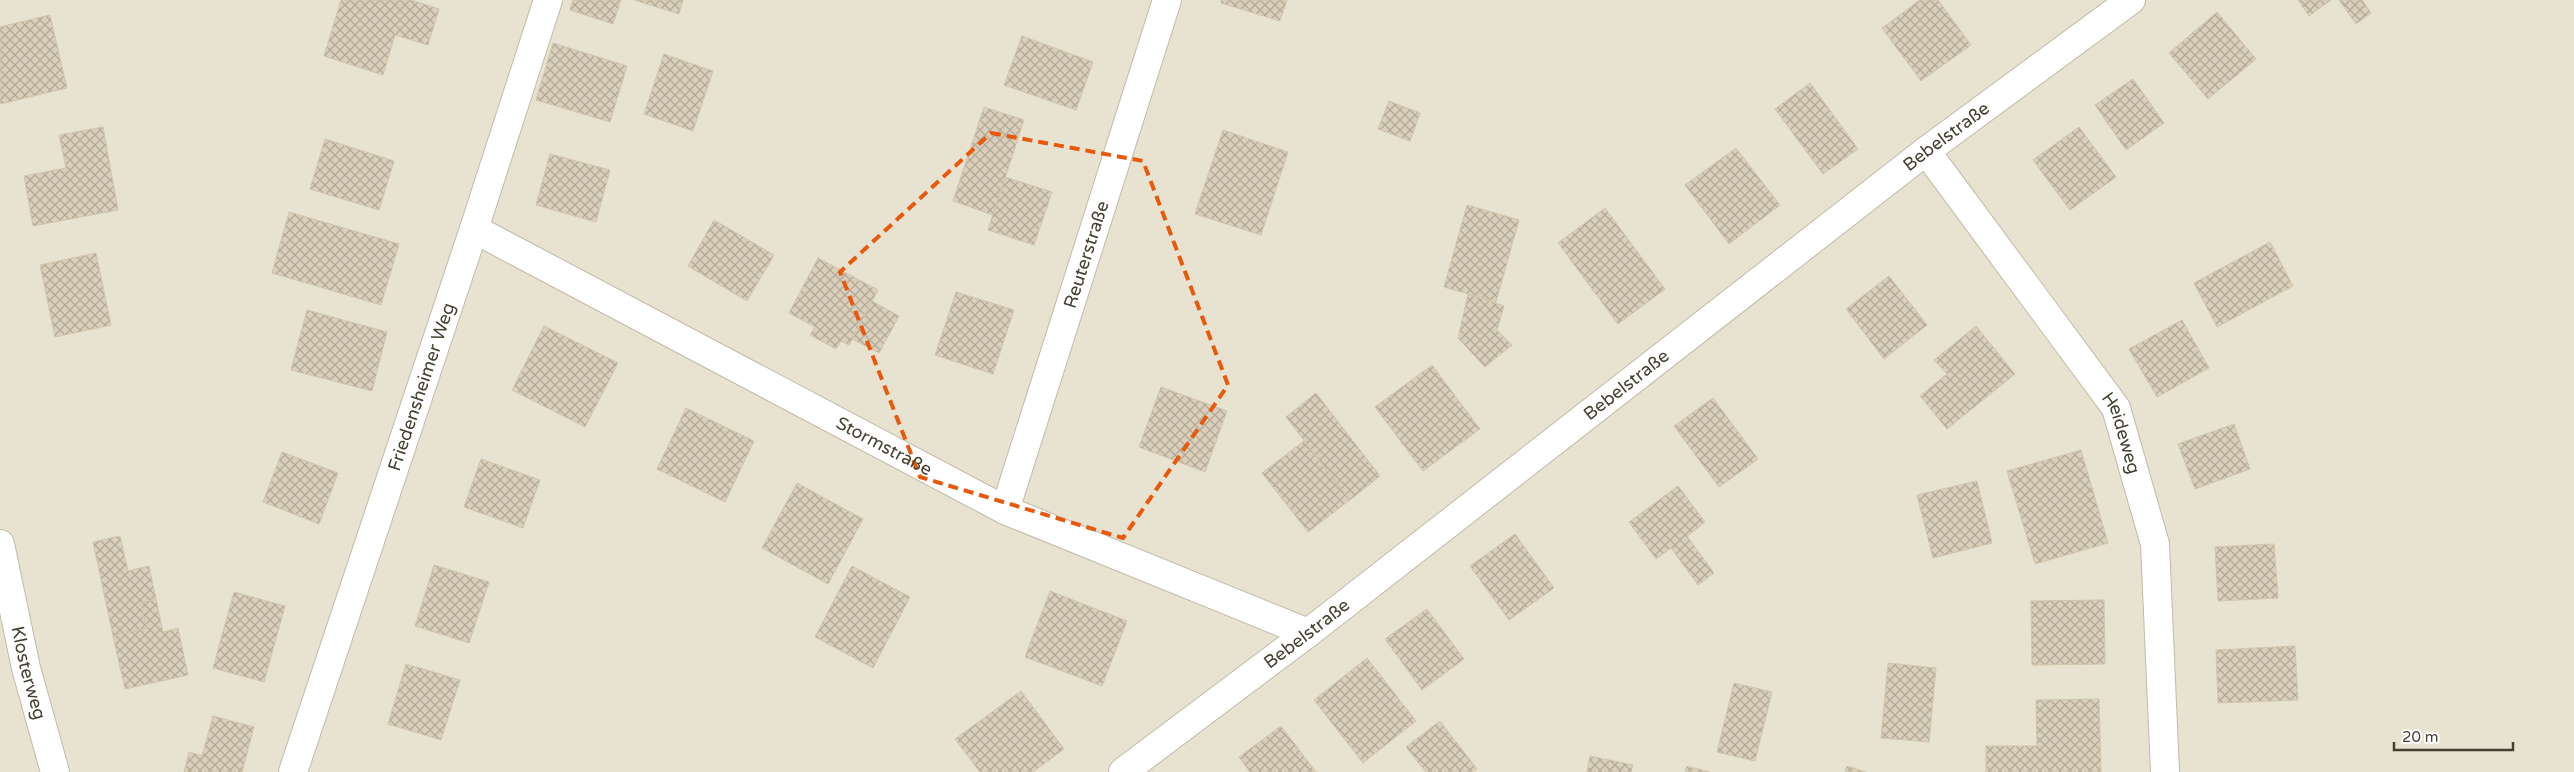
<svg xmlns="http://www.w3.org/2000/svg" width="2574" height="772" font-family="'Varela Round',sans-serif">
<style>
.residential{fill:#e8e2d1}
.building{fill:url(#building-cross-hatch);stroke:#d1c5aa}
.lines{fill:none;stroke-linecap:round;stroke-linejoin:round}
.minor-casing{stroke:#c2bba8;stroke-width:30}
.tertiary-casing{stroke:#c2bba8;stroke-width:30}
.minor{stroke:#fff;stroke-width:28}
.tertiary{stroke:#fff;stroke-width:28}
.marked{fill:none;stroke:#e8590c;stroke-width:4;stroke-dasharray:10 6;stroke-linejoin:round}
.labels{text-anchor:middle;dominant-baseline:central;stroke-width:4.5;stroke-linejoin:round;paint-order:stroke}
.street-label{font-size:18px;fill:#464033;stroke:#fff}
</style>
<defs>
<pattern id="building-cross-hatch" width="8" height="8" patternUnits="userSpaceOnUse" patternTransform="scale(1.25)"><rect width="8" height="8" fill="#d9cfba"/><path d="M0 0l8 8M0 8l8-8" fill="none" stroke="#b2a998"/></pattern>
</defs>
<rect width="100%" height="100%" fill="#f3f0e3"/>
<!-- residential -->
<path class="residential" d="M0,0H2574V772H0Z"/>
<!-- building -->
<path class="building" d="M341,0H411L439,9L428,45L395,35L383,75L324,56Z
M573,0H621L613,24L570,10Z
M634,0H683L679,14Z
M1221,0H1287L1280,21L1221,3Z
M1920,0H1938L1971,45L1921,81L1882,28Z
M2298,0H2331L2309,16Z
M2339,0H2362L2371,13L2356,24Z
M2217,12L2256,59L2208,99L2169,53Z
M50,15L67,88L0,104V27Z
M1022,36L1093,62L1076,110L1004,85Z
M553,43L627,66L610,122L536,100Z
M664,54L713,71L693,131L644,114Z
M2133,79L2164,123L2126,150L2095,105Z
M1810,83L1858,149L1823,174L1775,109Z
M1389,101L1420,113L1410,141L1378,129Z
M984,107L1024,120L993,215L953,201Z
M103,127L118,210L33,226L24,176L66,168L59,135Z
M2079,127L2116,177L2070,210L2033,160Z
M1223,130L1288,152L1261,235L1195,214Z
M325,139L394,161L379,210L310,189Z
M1736,148L1780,205L1729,244L1685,185Z
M550,154L610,170L596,222L536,205Z
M1005,177L1052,192L1034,245L988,230Z
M1467,205L1519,220L1496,302L1444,287Z
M1605,208L1665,289L1618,324L1558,243Z
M289,212L399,244L381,305L272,273Z
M714,220L774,255L747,301L688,266Z
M2270,242L2293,286L2217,327L2194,283Z
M96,253L111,325L55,337L40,265Z
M818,258L878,290L849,345L841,341L836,349L810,335L815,327L789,313Z
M1889,276L1927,325L1884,359L1846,309Z
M956,292L1014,310L993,374L935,355Z
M1468,294L1504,306L1497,330L1512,345L1485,367L1458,338Z
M872,301L899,316L879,353L852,339Z
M307,310L387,332L372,391L291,370Z
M2182,320L2209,368L2157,397L2129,349Z
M544,326L618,363L585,427L512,390Z
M1976,326L2015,374L1947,429L1920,396L1947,374L1934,360Z
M1432,365L1480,429L1423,471L1375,407Z
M1161,387L1227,411L1205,472L1139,447Z
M1316,393L1380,476L1350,500L1286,417Z
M1713,398L1758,459L1719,487L1674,426Z
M686,408L754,441L725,502L657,469Z
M2234,424L2250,469L2195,489L2178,444Z
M1304,441L1350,500L1308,532L1262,473Z
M2081,450L2108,543L2035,564L2007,471Z
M282,452L338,473L319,524L263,502Z
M481,459L540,480L523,528L464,507Z
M1977,481L1992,543L1933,558L1917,495Z
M797,483L863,519L828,584L762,548Z
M1678,486L1705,522L1687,536L1714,573L1698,585L1671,548L1656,559L1629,522Z
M1515,534L1554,588L1509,620L1470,566Z
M120,536L128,571L149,566L156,599L140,603L147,628L113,636L93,542Z
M2274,544L2278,598L2218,601L2215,547Z
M434,565L489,582L469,643L415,626Z
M852,566L910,597L873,668L815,637Z
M1050,591L1127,621L1102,686L1025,657Z
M234,592L285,606L264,682L213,668Z
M156,599L163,632L178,628L188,675L125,689L113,636L147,628L140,603Z
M2104,600L2105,664L2032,665L2031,601Z
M1427,609L1464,659L1422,690L1385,639Z
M2295,646L2298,700L2218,703L2216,650Z
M1367,658L1416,721L1363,763L1314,700Z
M1888,663L1936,668L1929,742L1881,738Z
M406,664L460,680L441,740L388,724Z
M1734,683L1772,692L1755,761L1717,752Z
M1021,691L1064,749L1033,772H980L955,739Z
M2099,699L2101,772H1986V746H2037L2036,700Z
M213,716L254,727L242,772H184L189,752L202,756Z
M1440,721L1477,769L1472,772H1426L1406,747Z
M1281,726L1316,772H1250L1239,757Z
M1590,756L1633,765L1631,772H1587Z
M1687,766L1710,772H1685Z
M1847,766L1866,772H1845Z"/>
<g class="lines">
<!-- minor casing -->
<g class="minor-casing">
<g id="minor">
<path id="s1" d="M1926,151L2116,408L2155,544L2165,772"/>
<path id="s2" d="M474,229L1005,510L1308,633"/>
<path id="s3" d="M1005,510L1167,0"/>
<path id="s4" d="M293,772L474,229L548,0"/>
<path id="s5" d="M1123,772L1308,633L1926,151L2131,0"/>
</g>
</g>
<!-- tertiary casing -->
<g class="tertiary-casing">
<g id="tertiary">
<path id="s6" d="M0,544L26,668L55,772"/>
</g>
</g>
<!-- minor -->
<use href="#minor" class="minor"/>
<!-- tertiary -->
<use href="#tertiary" class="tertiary"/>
</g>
<!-- marked area -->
<path class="marked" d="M991,133L1143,161L1228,385L1123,538L920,477L840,272Z"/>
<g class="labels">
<!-- street labels -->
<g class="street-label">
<text stroke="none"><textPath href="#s5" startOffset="1040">Bebelstraße</textPath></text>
<text stroke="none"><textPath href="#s3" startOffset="268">Reuterstraße</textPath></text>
<text stroke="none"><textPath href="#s5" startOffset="635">Bebelstraße</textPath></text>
<text stroke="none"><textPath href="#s4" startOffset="406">Friedensheimer Weg</textPath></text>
<text stroke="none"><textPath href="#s1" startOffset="345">Heideweg</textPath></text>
<text stroke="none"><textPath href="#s2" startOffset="464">Stormstraße</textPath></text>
<text stroke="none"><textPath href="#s5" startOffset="230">Bebelstraße</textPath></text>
<text stroke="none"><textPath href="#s6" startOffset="132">Klosterweg</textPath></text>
</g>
</g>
<!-- scale -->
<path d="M2394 742v8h119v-8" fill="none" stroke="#464033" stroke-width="2.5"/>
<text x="2402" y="742" font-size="15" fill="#464033" stroke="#ffffff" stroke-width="4" paint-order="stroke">20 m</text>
</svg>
